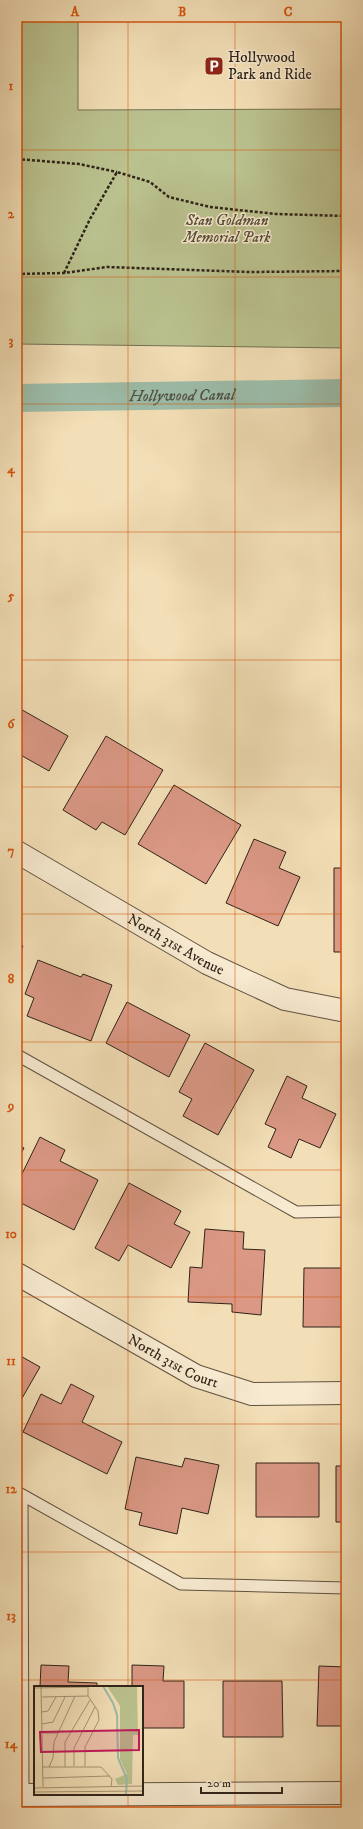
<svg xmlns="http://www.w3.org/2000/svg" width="363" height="1829" font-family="'IM FELL DW Pica',serif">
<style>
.green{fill:#bac28f;stroke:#747254}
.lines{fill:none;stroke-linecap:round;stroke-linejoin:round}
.canal{stroke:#9cbdaa;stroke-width:28}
.building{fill:#da9885;stroke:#2f2318}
.lane-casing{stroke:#605240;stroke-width:13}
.street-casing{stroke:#605240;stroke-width:24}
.path{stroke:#2f2318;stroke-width:2.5;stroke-dasharray:3 2;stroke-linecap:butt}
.lane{stroke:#f7ead0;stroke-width:11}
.street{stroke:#f7ead0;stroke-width:22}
.grid{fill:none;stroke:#d6540d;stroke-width:1;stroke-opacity:0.55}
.labels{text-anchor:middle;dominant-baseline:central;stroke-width:3;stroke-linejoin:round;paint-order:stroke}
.poi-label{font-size:15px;fill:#2f2318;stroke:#f7ead0;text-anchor:start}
.park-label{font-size:15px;font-style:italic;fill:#524b36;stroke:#f7ead0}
.street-label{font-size:15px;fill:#2f2318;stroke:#f7ead0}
.water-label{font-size:16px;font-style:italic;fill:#505144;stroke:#f7ead0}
.inset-river{fill:none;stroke:#9cbdaa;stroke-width:2}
.inset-road{fill:none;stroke:#a59477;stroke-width:1}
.view{fill:#c2185b;fill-opacity:0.15;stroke:#c2185b;stroke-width:2}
.inset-edge{fill:none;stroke:#2f2318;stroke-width:2}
.neatline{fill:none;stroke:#d6540d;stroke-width:1.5}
.grid-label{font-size:13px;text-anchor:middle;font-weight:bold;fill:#d6540d}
</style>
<rect width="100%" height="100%" fill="#f3dfb7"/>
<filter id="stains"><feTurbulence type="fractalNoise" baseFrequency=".005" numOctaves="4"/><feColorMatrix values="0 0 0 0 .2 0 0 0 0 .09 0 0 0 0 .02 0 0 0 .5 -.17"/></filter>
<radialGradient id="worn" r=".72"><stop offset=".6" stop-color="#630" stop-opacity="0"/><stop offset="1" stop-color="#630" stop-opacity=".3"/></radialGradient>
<!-- green -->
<path class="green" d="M17,17H78V110L346,109V348L17,344Z"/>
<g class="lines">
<!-- canal -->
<path class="canal" id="s1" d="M17,398L346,393"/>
</g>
<!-- building -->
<path class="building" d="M17,707L68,736L49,771L17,753Z
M106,736L163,770L125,835L102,822L96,830L63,810Z
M174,785L241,825L206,884L138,844Z
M254,839L286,852L279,868L300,877L278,926L226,903Z
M334,868H346V952H334Z
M17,943L23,946L17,959Z
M38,960L81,977L83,974L112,985L91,1041L27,1016L34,998L25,994Z
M127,1002L190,1035L169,1077L106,1043Z
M205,1043L254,1070L218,1135L183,1116L192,1099L179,1092Z
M287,1076L307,1086L302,1098L336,1114L320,1148L299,1139L291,1158L268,1147L276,1129L265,1124Z
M40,1137L65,1150L60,1161L98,1180L74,1230L17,1201V1184Z
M17,1145L24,1148L17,1161Z
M129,1183L181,1211L174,1224L190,1232L171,1268L128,1245L119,1261L95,1248Z
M205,1229L244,1232L243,1249L265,1250L261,1315L232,1312V1304L188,1302L190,1267L202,1268Z
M345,1253H346V1327H303L304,1268H345Z
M17,1354L40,1367L17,1407Z
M71,1384L94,1396L82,1422L122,1442L107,1474L23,1432L41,1394L61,1404Z
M136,1457L182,1467L185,1458L219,1465L208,1514L182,1508L177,1534L139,1525L142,1513L125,1509Z
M256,1463H319V1517H256Z
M336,1466H346V1522H336Z
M41,1665L69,1666L68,1682L97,1683V1687H40Z
M132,1665L164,1666L163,1681H184V1728H142V1687H132Z
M319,1666L346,1667V1726H317Z
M223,1681H282L283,1737H223Z"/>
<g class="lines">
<!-- lane casing -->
<g class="lane-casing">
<path id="lane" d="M17,1055L296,1212L346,1211
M17,1492L181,1584L346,1588
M22,1496L23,1795"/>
</g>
<!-- street casing -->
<g class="street-casing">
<g id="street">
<path id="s2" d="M17,852L207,963L285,999L346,1011"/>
<path id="s3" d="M17,1274L196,1376L252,1394L346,1393"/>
<path d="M17,1795L346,1793"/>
</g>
</g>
<!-- path -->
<path class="path" d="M17,159L79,164L117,172
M64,273L90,219L117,172L150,182L169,197L210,207L276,214L346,216
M17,274L64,273L107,267L250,272L346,271"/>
<!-- lane -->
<use href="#lane" class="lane"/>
<!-- street -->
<use href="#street" class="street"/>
</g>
<!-- grid -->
<path class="grid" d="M128,17V1687M235,17V1812M17,150H346M17,277H346M17,404H346M17,532H346M17,660H346M17,787H346M17,914H346M17,1042H346M17,1170H346M17,1297H346M17,1424H346M17,1552H346M17,1680H346M128,1794V1812"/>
<!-- icons -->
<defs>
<g id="parking-square" transform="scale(1)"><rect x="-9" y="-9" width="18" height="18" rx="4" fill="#8f2418" stroke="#f7ead0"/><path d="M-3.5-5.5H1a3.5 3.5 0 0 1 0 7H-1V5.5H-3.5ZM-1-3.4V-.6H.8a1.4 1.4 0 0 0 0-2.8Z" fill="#fff"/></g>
</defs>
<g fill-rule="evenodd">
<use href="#parking-square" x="214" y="66"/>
</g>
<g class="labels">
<!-- poi labels -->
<g class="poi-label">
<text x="228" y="57">Hollywood<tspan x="228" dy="17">Park and Ride</tspan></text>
</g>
<!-- park labels -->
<g class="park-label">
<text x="227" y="220">Stan Goldman<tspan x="227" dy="17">Memorial Park</tspan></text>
</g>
<!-- street labels -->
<g class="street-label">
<text stroke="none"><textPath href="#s2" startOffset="184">North 31st Avenue</textPath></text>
<text stroke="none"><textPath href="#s3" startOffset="179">North 31st Court</textPath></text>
</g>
<!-- water labels -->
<g class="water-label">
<text stroke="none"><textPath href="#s1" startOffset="165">Hollywood Canal</textPath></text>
</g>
</g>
<!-- overview -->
<g transform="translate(34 1686)">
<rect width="109" height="109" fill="#f3dfb7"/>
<path d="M73,0H103L104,49H99L98,98L84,99L81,93L93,88L86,73V20Z" fill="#bac28f"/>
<path class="inset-river" d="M69,0L79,17L83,29L84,72L93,93L92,109"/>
<path class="inset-road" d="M7,0L9,101M0,2L54,1M8,11L54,10M8,26L14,25L22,11M8,38L19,36L31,11M8,47H24M40,80V62L61,21M51,80V61L65,34L64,25L54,10V0M9,81H67L78,93L77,101M15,81L19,72L20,56L41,10M31,81V56L56,14M9,92L76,90M0,102L109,100M0,106L109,105"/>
<path class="view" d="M105,44V64L7,66L6,46Z"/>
<rect width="109" height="109" class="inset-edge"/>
</g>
<!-- margin -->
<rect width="363" height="1829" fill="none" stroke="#f3dfb7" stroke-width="44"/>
<!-- scale -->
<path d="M201 1787v6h81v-6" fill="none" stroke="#2f2318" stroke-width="2"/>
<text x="207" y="1787" font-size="12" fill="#2f2318" stroke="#f7ead0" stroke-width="3" paint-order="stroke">20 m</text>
<rect x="22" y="22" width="319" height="1785" class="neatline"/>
<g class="grid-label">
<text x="75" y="16">A</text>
<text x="182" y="16">B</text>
<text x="288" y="16">C</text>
<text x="11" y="90">1</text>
<text x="11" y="218">2</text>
<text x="11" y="345">3</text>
<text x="11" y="473">4</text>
<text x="11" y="600">5</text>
<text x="11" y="728">6</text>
<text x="11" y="855">7</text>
<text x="11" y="983">8</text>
<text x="11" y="1110">9</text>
<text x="11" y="1238">10</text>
<text x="11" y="1365">11</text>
<text x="11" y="1493">12</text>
<text x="11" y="1620">13</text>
<text x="11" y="1748">14</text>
</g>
<rect width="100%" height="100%" filter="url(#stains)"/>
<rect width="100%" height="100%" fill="url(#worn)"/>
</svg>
